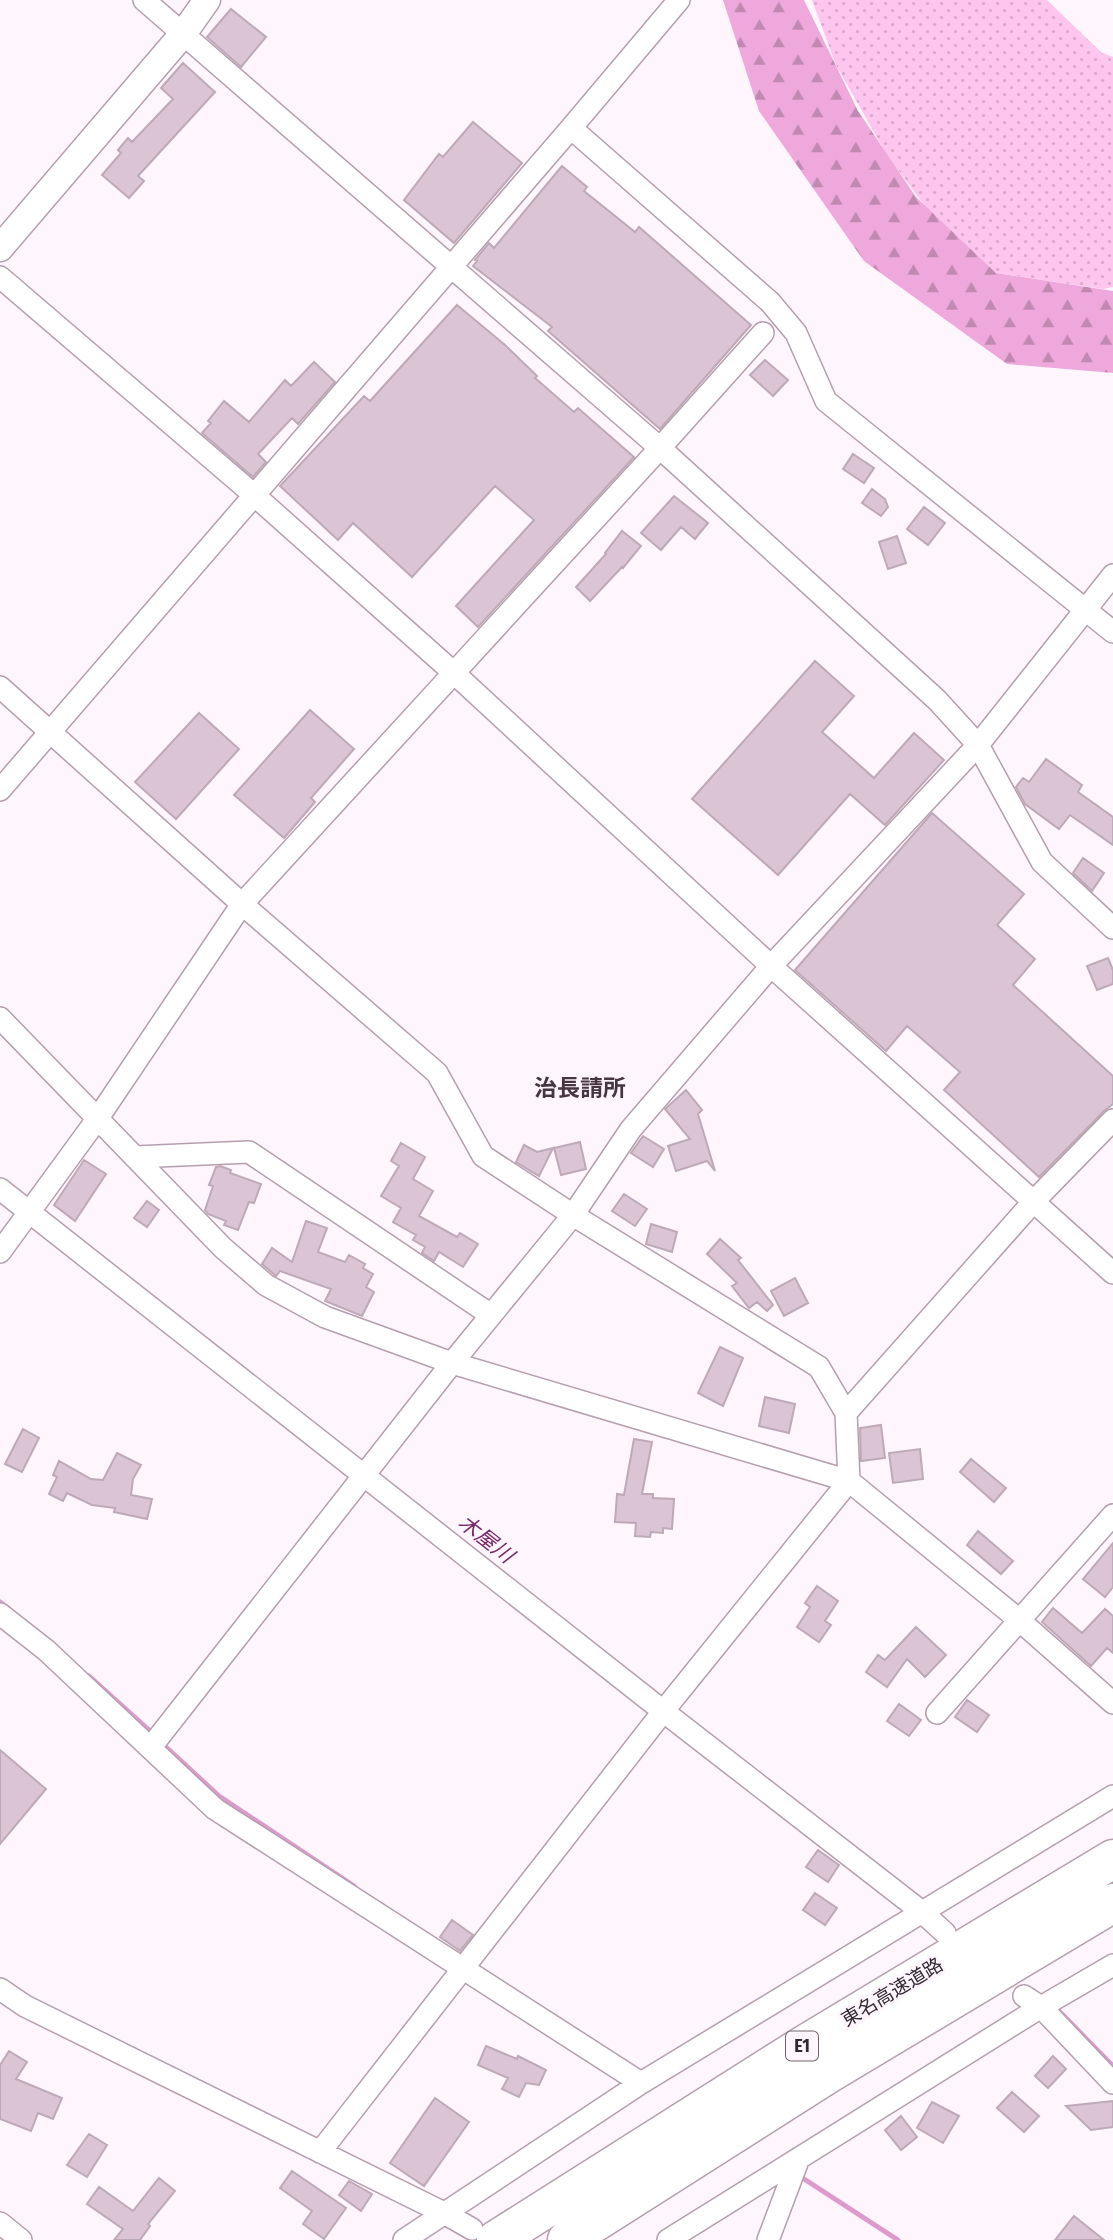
<svg xmlns="http://www.w3.org/2000/svg" width="1113" height="2240" font-family="'Fira Sans Condensed','Noto Sans JP',sans-serif">
<style>
.green{fill:url(#green-dots)}
.forest{fill:url(#forest-firs)}
.lines{fill:none;stroke-linecap:round;stroke-linejoin:round}
.stream{stroke:#de9acc;stroke-width:5}
.building{fill:#dbc5d4;stroke:#bea9b8;stroke-width:2}
.minor-casing{stroke:#b59fae;stroke-width:24}
.tertiary-casing{stroke:#b59fae;stroke-width:29}
.motorway-casing{stroke:#b59fae;stroke-width:41}
.minor{stroke:#fff;stroke-width:21}
.tertiary{stroke:#fff;stroke-width:26}
.motorway{stroke:#fff;stroke-width:38}
.labels{text-anchor:middle;dominant-baseline:central;stroke-width:6;stroke-linejoin:round;paint-order:stroke}
.shield{fill:#fff5fc;stroke:#70676d;stroke-width:2}
.shield-label{font-size:18px;font-weight:bold;fill:#322a30}
.street-label{font-size:19px;fill:#322a30;stroke:#fff5fc}
.water-label{font-size:21px;font-style:italic;fill:#782968;stroke:#fff5fc}
.quarter-label{font-size:23px;font-weight:bold;fill:#473542;stroke:#fff5fc}
</style>
<defs>
<pattern id="green-dots" width="8" height="8" patternUnits="userSpaceOnUse" patternTransform="scale(1.75)"><rect width="8" height="8" fill="#fec5ee"/><path d="M2 2h.1M6 6h.1" fill="none" stroke="#daa9cc" stroke-width="1.8" stroke-linecap="round"/></pattern>
<pattern id="forest-firs" width="22" height="20" patternUnits="userSpaceOnUse" patternTransform="scale(1.75)"><rect width="22" height="20" fill="#eea8db"/><path d="M5 1l3.5 6h-7zM16 11l3.5 6h-7z" fill="#c189b2"/></pattern>
</defs>
<rect width="100%" height="100%" fill="#fff5fc"/>
<!-- green -->
<path class="green" d="M812,0H1047L1102,53L1113,57V287L1103,289L996,273L925,206L887,155L836,65Z"/>
<!-- forest -->
<path class="forest" d="M723,0H804L858,111L916,197L996,273L1113,291V373L1007,364L864,261L759,111Z"/>
<g class="lines">
<!-- stream -->
<path class="stream" d="M0,1602L9,1609
M89,1676L149,1730
M166,1747L219,1796L354,1886
M1054,2006L1113,2066
M798,2175L898,2240"/>
</g>
<!-- building -->
<path class="building" d="M231,9L266,37L241,67L207,37Z
M183,63L215,92L138,176L144,181L129,198L102,175L121,153L118,150L128,138L132,142L173,99L161,88Z
M473,122L522,163L454,243L404,200L439,154L443,157Z
M562,166L587,187L584,191L635,232L639,227L751,325L660,429L548,331L552,327L473,266L477,261L475,260L489,243L494,248Z
M457,305L505,345L537,376L535,378L574,412L578,408L634,457L478,627L456,606L534,520L495,486L412,577L353,523L338,540L280,486L364,396L370,401Z
M765,360L788,380L773,396L750,375Z
M314,362L335,382L298,424L292,418L258,454L266,462L253,477L202,433L211,423L208,421L224,401L249,422L285,380L291,386Z
M853,454L874,468L864,483L843,469Z
M872,489L885,499L888,507L881,516L862,503Z
M674,496L708,523L695,539L681,527L661,550L641,533Z
M924,507L945,523L928,545L907,529Z
M622,531L641,546L623,568L622,567L590,601L576,587L606,554L605,553Z
M897,536L906,563L888,569L879,542Z
M815,661L854,696L822,732L874,778L914,733L944,760L885,825L850,794L778,875L692,799Z
M310,710L354,749L311,798L315,802L284,838L234,795Z
M199,713L239,749L176,819L135,782Z
M1046,759L1082,785L1078,792L1113,817V845L1070,815L1059,829L1025,804L1016,787L1023,778L1029,782Z
M932,813L1024,894L997,925L1035,959L1013,985L1113,1076V1104L1104,1111L1039,1177L944,1090L960,1072L907,1026L886,1051L795,970Z
M1083,858L1104,873L1092,891L1073,873Z
M1108,958L1113,970V984L1097,990L1087,966Z
M686,1090L702,1110L698,1114L715,1171L707,1161L676,1171L668,1146L690,1139L665,1109Z
M643,1136L664,1149L653,1167L631,1153Z
M580,1142L586,1169L561,1175L554,1148Z
M401,1143L425,1157L413,1179L433,1191L419,1216L457,1237L460,1233L478,1244L463,1267L439,1252L434,1261L422,1253L425,1247L413,1240L416,1235L393,1222L401,1208L381,1196L399,1166L391,1161Z
M524,1145L537,1152L553,1148L539,1176L516,1162Z
M84,1160L106,1174L75,1221L54,1205Z
M220,1166L231,1170L230,1173L261,1184L254,1203L249,1202L238,1230L224,1225L226,1221L208,1214L205,1210L213,1186L209,1185L216,1167Z
M624,1194L647,1209L635,1226L612,1211Z
M147,1201L159,1210L147,1227L134,1218Z
M306,1221L327,1228L318,1252L345,1262L349,1255L365,1264L363,1268L373,1274L366,1287L374,1292L362,1316L325,1301L331,1289L280,1271L276,1276L262,1264L272,1248L292,1262Z
M651,1224L677,1232L672,1252L646,1244Z
M720,1239L741,1258L738,1260L773,1305L767,1311L757,1302L749,1308L732,1286L737,1283L707,1254Z
M795,1278L808,1303L784,1316L771,1291Z
M720,1347L743,1358L723,1406L698,1393Z
M765,1397L795,1404L789,1433L759,1426Z
M881,1425L885,1458L861,1461L860,1428Z
M23,1429L39,1438L22,1472L5,1464Z
M634,1439L652,1442L642,1494H653V1498L674,1499L672,1529L663,1528V1533L651,1532L650,1537L635,1536L636,1523L615,1522L617,1494L624,1495Z
M920,1449L923,1479L893,1483L889,1453Z
M117,1453L141,1465L133,1479L131,1495L152,1499L147,1519L114,1512L115,1508L92,1505L67,1493L63,1501L49,1494L57,1477L53,1475L59,1461L91,1479L103,1480Z
M971,1459L1006,1488L994,1502L960,1472Z
M978,1531L1013,1561L1001,1574L967,1545Z
M1113,1543V1587L1105,1597L1083,1579Z
M817,1586L838,1601L825,1621L831,1625L819,1642L797,1627L810,1607L805,1603Z
M1053,1608L1082,1633L1105,1609L1113,1616V1653L1107,1648L1091,1666L1042,1622Z
M916,1627L946,1655L925,1677L907,1659L887,1687L866,1672L878,1655L885,1660Z
M967,1700L989,1715L977,1732L955,1717Z
M899,1704L921,1720L909,1736L887,1721Z
M0,1750L46,1789L0,1844Z
M818,1850L839,1865L828,1882L806,1867Z
M815,1893L837,1908L825,1925L803,1910Z
M452,1920L473,1935L460,1951L440,1937Z
M486,2046L517,2059L518,2056L546,2070L539,2085L526,2083L519,2097L502,2089L508,2078L478,2065Z
M9,2051L27,2062L16,2079L62,2098L53,2119L38,2113L31,2131L0,2119V2065Z
M1053,2056L1066,2069L1048,2088L1035,2076Z
M1012,2092L1039,2116L1024,2132L997,2108Z
M435,2098L469,2122L424,2186L390,2163Z
M1113,2101V2127L1091,2130L1066,2106Z
M932,2102L959,2116L943,2143L917,2128Z
M901,2116L917,2137L901,2150L885,2130Z
M89,2134L107,2145L87,2177L67,2165Z
M292,2171L346,2208L324,2239L303,2224L312,2211L280,2188Z
M159,2178L175,2191L148,2224L150,2226L140,2240H114L123,2229L87,2204L99,2187L133,2211Z
M349,2181L372,2194L361,2211L339,2195Z
M1074,2216L1104,2240H1055Z"/>
<g class="lines">
<!-- minor casing -->
<g class="minor-casing">
<path id="minor" d="M144,0L660,448L937,700L978,745L1042,862L1113,928
M679,0L571,128L770,302L796,333L826,401L1113,632
M0,277L253,494L454,673L771,966L1113,1273
M0,687L242,904L437,1073L483,1156L573,1215L819,1367L846,1413L849,1481L665,1709L320,2152
M0,790L571,128
M0,1018L223,1248L266,1285L325,1317L452,1363L849,1481L1018,1619L1113,1703
M135,1157L249,1152L491,1315
M0,1189L663,1711L922,1912L945,1933
M0,1252L98,1118L242,904L660,448L763,333
M846,1413L1034,1201L1113,1120
M0,1614L46,1650L215,1809L641,2083
M937,1713L1113,1515
M151,1747L452,1363L573,1215L631,1129L771,966L978,745L1113,575
M0,1989L25,2006L444,2213L472,2229
M1024,1996L1041,2007L1113,2083
M0,2223L21,2240
M404,2240L641,2083L1113,1796
M668,2240L1041,2007L1113,1965
M768,2240L799,2158"/>
</g>
<!-- tertiary casing -->
<g class="tertiary-casing">
<path id="tertiary" d="M0,248L183,34L207,0"/>
</g>
<!-- motorway casing -->
<g class="motorway-casing">
<path id="motorway" d="M496,2240L804,2045L1113,1859
M567,2240L828,2074L1113,1903"/>
</g>
<!-- minor -->
<use href="#minor" class="minor"/>
<!-- tertiary -->
<use href="#tertiary" class="tertiary"/>
<!-- motorway -->
<use href="#motorway" class="motorway"/>
</g>
<g class="labels">
<!-- shield labels -->
<rect class="shield" x="786" y="2031.5" width="32" height="29" rx="5"/>
<g class="shield-label">
<text x="802" y="2046">E1</text>
</g>
<!-- street labels -->
<g class="street-label">
<text transform="translate(892 1992) rotate(-31)">東名高速道路</text>
</g>
<!-- water labels -->
<g class="water-label">
<text transform="translate(486 1539) rotate(38)">木屋川</text>
</g>
<!-- quarter labels -->
<g class="quarter-label">
<text x="580" y="1088">治長請所</text>
</g>
</g>
</svg>
